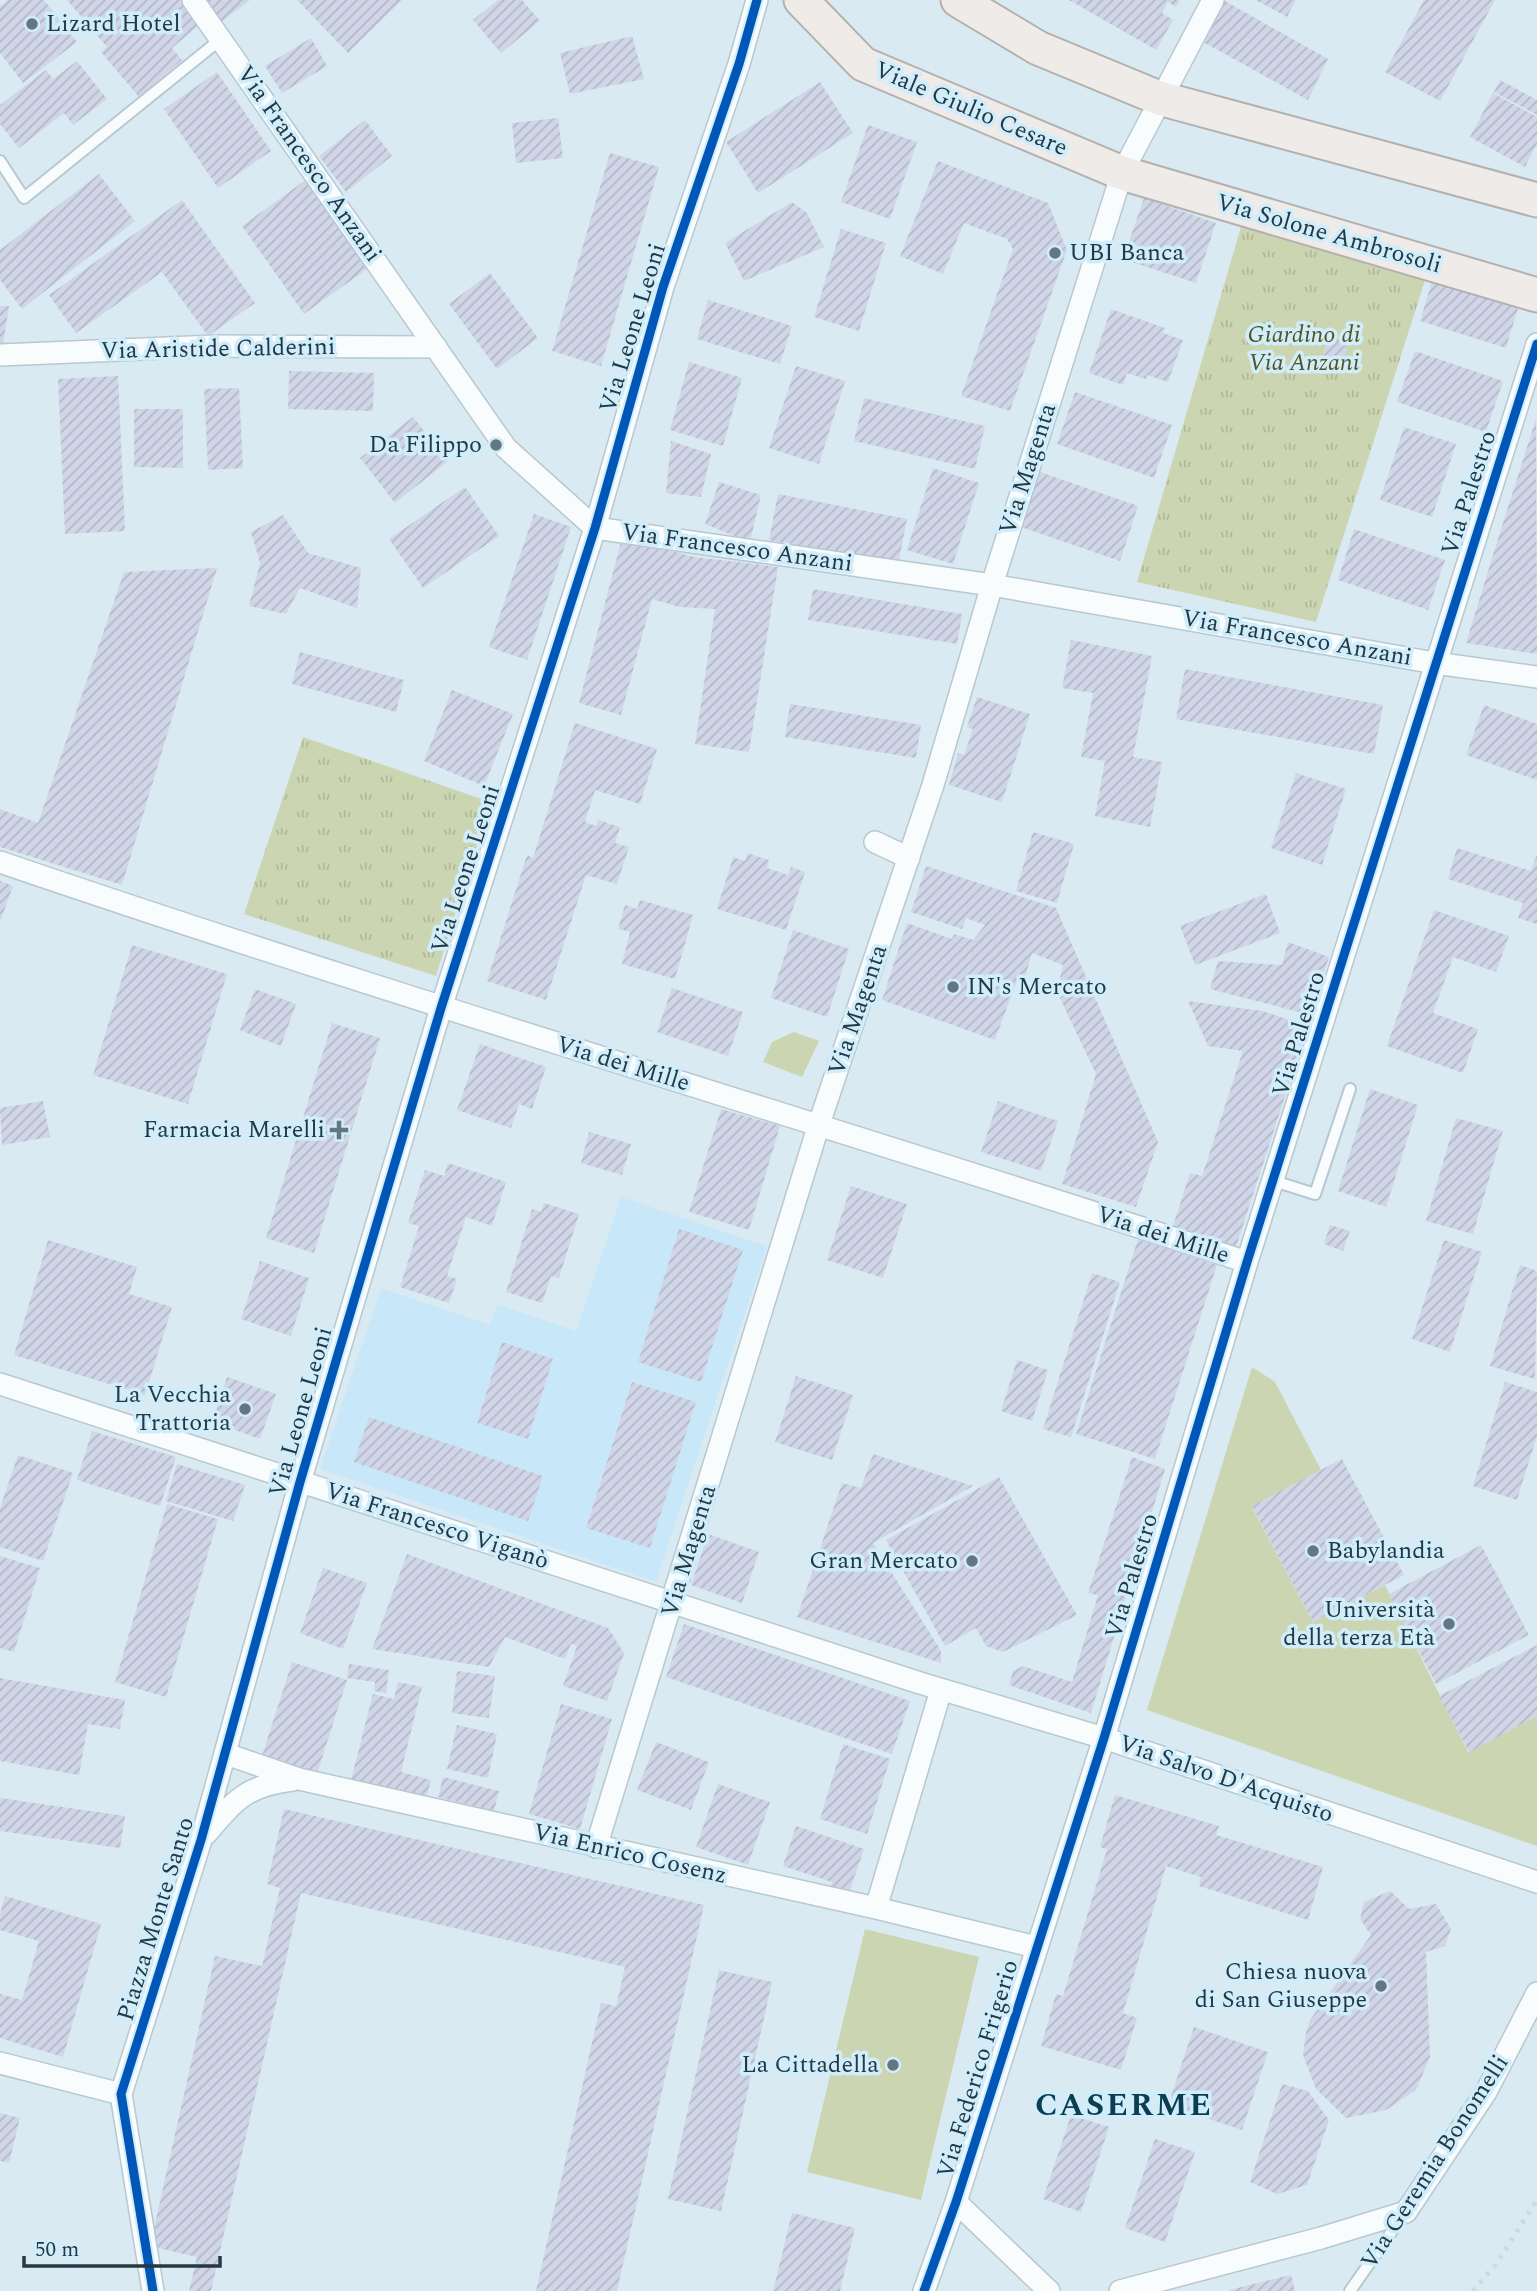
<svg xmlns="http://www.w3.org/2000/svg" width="1537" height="2291" font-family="Spectral,serif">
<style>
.built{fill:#c8e8f9;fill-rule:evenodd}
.green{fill:#ccd5b1}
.park{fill:url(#park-tufts)}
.building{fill:url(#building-hatch)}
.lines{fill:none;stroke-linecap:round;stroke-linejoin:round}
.lane-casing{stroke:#b8c8d0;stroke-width:14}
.street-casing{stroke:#b8c8d0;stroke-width:24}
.primary-casing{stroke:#b3b1af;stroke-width:37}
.lane{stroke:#f9fcfd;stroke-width:10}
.street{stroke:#f9fcfd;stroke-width:21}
.primary{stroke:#efebe9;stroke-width:33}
.rail{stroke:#d2d7da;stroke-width:5;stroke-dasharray:3.5 7;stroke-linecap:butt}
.cycleway-casing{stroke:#d0edfc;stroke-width:13}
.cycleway{stroke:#0057b8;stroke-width:9}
.poi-dot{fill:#647780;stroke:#d0edfc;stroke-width:2.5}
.labels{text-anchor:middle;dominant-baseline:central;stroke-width:7;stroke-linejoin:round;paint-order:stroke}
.poi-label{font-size:24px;fill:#253942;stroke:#d0edfc;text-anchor:end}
.street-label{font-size:24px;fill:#253942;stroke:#d0edfc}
.park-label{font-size:24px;font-style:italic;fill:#53531e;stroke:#d0edfc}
.district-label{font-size:32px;font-weight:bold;letter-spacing:2px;fill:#0c3d50;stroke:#d0edfc}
</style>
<defs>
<pattern id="park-tufts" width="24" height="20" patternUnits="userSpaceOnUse" patternTransform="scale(1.75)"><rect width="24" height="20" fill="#ccd5b1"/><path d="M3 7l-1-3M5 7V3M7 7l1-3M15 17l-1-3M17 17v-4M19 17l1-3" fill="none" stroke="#afb899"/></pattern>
<pattern id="building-hatch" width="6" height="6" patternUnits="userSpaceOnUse" patternTransform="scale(1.75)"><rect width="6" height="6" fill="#d0d6e7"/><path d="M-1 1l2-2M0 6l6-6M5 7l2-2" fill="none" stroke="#b2b8c7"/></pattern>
</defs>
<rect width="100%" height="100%" fill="#daeaf2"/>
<!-- built -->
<path class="built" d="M621,1197L767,1246L656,1582L320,1469L381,1288L490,1325L497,1304L576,1331ZM679,1230L743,1250L701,1382L638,1362ZM502,1343L553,1359L528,1439L477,1422ZM632,1382L696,1403L650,1548L586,1527Z"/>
<!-- green -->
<path class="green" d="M794,1032L819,1041L802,1077L763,1062L772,1042Z
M1252,1367L1275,1382L1321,1470L1252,1507L1313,1622L1385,1585L1468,1752L1537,1716V1846L1147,1710Z
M865,1929L979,1957L921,2200L807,2172Z"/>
<!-- park -->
<path class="park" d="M1243,220L1427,274L1316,622L1137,582Z
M303,737L490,802L436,976L244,914Z"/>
<!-- building -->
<path class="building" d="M8,0H44L77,42L23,83L0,53V6Z
M67,0H188L205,20L172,48L182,60L139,97L101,52L107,47Z
M205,0H250L221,22Z
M297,0H402L348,53Z
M498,0H522L540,21L501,53L473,20Z
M1069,0H1180L1176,7L1168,2L1162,13L1173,20L1156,50Z
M1256,0H1296L1287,17Z
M1424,0H1495L1440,101L1385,72Z
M1225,1L1328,59L1308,100L1203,42Z
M632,36L644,79L570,94L560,53Z
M311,38L327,66L282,93L265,66Z
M77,61L107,99L73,125L64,113L19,148L0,124V105L46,70L53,79Z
M217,72L271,151L218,188L164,109Z
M1500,80L1537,100V115L1494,92Z
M820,82L853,133L758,193L726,142Z
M1493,93L1537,117V144L1525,167L1470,137Z
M558,118L563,158L516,163L512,123Z
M365,120L392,156L346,192L319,156Z
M868,125L917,142L890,219L841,202Z
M610,153L659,167L601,366L552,351Z
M938,161L1048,203L1067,250L1010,411L961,396L1013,249L1007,239L964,223L943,274L900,256Z
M99,174L135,221L22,309L0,280V250Z
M307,179L370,267L304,314L242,226Z
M1144,198L1216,223L1196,283L1123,259Z
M182,200L255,303L208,336L162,272L76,333L49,295Z
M792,202L807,213L824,247L744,281L725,243Z
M841,229L886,243L859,331L814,317Z
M490,273L538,338L497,369L449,304Z
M1434,275L1520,302L1506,348L1420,321Z
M708,300L792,326L780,364L697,339Z
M0,306H9L3,345H0Z
M1111,309L1165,328L1163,333L1183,340L1168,382L1147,375L1146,379L1127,373L1123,385L1089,373Z
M1327,339L1348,344L1341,374L1320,369Z
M1415,351L1503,381L1486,432L1397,402Z
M689,362L742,378L723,446L670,430Z
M796,366L845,381L819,464L769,448Z
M289,371L374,373L373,411L288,409Z
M118,376L125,531L65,534L58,379Z
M239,388L243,468L208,470L204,389Z
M1075,392L1172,425L1154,478L1057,444Z
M864,398L985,426L975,469L854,441Z
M134,409H183V468L134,467Z
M413,417L448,461L395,503L360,458Z
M1536,419L1537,654L1466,643L1501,529Z
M1404,427L1456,444L1432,517L1380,500Z
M671,441L711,454L701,497L666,493Z
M933,468L979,483L953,564L907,550Z
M1040,472L1138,506L1120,561L1021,527Z
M719,482L761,495L750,542L705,524Z
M465,487L499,536L423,588L389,539Z
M778,494L907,519L898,565L769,540Z
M534,514L571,527L527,660L489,647Z
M283,515L308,553L361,568L357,608L300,588L286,614L249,606L260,563L251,532Z
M1354,529L1445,560L1428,610L1338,580Z
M622,538L694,557L778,567L749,752L695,744L715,609L680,607L652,599L621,715L579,703Z
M217,568L122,885L0,847V809L38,823L124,572Z
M813,589L962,614L957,644L808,620Z
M1071,640L1152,656L1133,757L1162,762L1150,827L1095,816L1105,761L1081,757L1093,693L1062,688Z
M300,652L404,680L396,712L292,684Z
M1185,669L1383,705L1374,754L1176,719Z
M452,690L513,714L484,786L424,761Z
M977,697L1030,714L1002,802L949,785L958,753L964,755L973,729L967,727Z
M790,704L921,725L916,758L785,737Z
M1484,705L1537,724V780L1466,755Z
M575,723L657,749L640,804L595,790L585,822L596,826L598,820L620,827L615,843L629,847L617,884L586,875L546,1000L487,981L527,855L533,858Z
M1296,773L1346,789L1322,865L1271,848Z
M1033,832L1074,844L1057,903L1016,891Z
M1457,848L1531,871L1537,854V924L1518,918L1523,903L1448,879Z
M747,853L769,860L767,868L788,875L791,867L805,872L786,930L717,909L733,857L745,861Z
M926,866L1056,908L1158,1142L1136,1207L1062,1184L1096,1074L1057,992L1063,965L1032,953L1024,981L1017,980L995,1040L882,1000L907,923L952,939L954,934L973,940L985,925L966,918L962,929L911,912Z
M0,881L13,886L0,922Z
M1266,894L1280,933L1195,965L1180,926Z
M640,900L693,915L675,979L622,964L630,932L618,929L625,905L637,909Z
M1434,910L1509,936L1496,972L1453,957L1433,1013L1478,1029L1463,1073L1387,1046Z
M793,930L849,949L827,1017L771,998Z
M1288,942L1329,957L1310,1015L1210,989L1218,961L1282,965Z
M132,945L227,974L188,1104L93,1075Z
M672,988L743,1012L728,1056L657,1032Z
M255,989L296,1004L281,1046L240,1030Z
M1188,1001L1262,1011L1308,1026L1235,1250L1172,1229L1190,1173L1202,1176L1243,1051L1208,1046Z
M332,1023L380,1038L314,1253L266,1238Z
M480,1044L546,1067L532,1109L519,1104L511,1128L457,1110Z
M1370,1089L1418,1105L1386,1207L1338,1191Z
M43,1101L50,1137L2,1145L0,1108Z
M998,1101L1058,1121L1041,1171L981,1152Z
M721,1109L780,1126L749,1230L689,1212Z
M1456,1118L1503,1131L1473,1234L1426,1221Z
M589,1132L631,1144L622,1175L581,1163Z
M448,1163L506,1182L492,1226L466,1217L447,1276L457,1279L449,1303L400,1287L419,1226L408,1223L425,1170L444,1176Z
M851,1186L907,1204L883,1278L827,1260Z
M544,1203L579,1214L559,1278L551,1276L542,1303L506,1292L532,1209L541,1212Z
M1330,1225L1350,1231L1343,1251L1324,1244Z
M679,1229L743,1250L701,1382L638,1362Z
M1138,1239L1217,1265L1155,1459L1076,1434Z
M48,1240L137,1267L129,1294L172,1307L145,1395L14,1355Z
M1444,1240L1482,1252L1450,1352L1412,1339Z
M260,1261L309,1278L291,1336L241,1319Z
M1520,1265L1537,1271L1535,1379L1490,1366Z
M1092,1273L1120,1282L1071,1437L1043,1429Z
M502,1342L553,1359L528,1439L477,1423Z
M1017,1360L1048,1370L1032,1421L1001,1411Z
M796,1376L853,1395L832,1460L775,1442Z
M227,1377L276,1394L260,1439L212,1422Z
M632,1382L696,1402L650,1548L586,1528Z
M1505,1382L1537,1392V1436L1517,1500L1473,1486Z
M369,1417L543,1476L528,1521L354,1462Z
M92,1431L176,1457L160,1506L77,1480Z
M873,1454L973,1486L873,1543L941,1651V1663L797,1617L842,1483L861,1488Z
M18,1455L73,1473L43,1561L0,1547V1508Z
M1132,1457L1165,1469L1091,1713L1009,1685L1013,1671L1023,1666L1072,1682L1098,1595L1088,1593Z
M1342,1459L1404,1575L1313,1622L1252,1506Z
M177,1464L245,1485L233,1521L166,1501Z
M999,1477L1077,1615L1003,1652L986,1646L976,1628L945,1646L886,1540Z
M167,1504L218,1519L166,1697L115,1682Z
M708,1534L759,1552L742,1603L691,1585Z
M1481,1545L1529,1635L1436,1684L1389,1594Z
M407,1554L608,1628L624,1653L607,1701L563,1686L577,1646L571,1644L565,1659L505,1637L489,1667L372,1649Z
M0,1556L40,1568L14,1652L0,1648Z
M323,1568L367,1583L343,1649L300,1633Z
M684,1624L910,1701L892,1754L666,1677Z
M1537,1645V1716L1469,1752L1439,1696Z
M292,1662L347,1680L316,1777L261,1759Z
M349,1664L389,1670L386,1693L374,1691L375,1682L347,1678Z
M457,1671L495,1676L489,1718L452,1713Z
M0,1678L125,1700L120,1729L88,1724L79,1775L0,1761Z
M398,1682L422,1687L401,1772L431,1780L426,1799L351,1780L373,1694L394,1699Z
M561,1704L612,1719L580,1829L529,1814Z
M457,1725L497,1734L488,1778L447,1769Z
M656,1742L709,1762L691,1810L637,1790Z
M843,1744L890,1759L867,1834L820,1819Z
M443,1777L499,1791L494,1811L438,1797Z
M718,1784L770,1802L748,1865L696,1847Z
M1115,1795L1219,1826L1216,1835L1323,1867L1308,1920L1199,1886L1201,1877L1166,1866L1123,2013L1137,2018L1121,2070L1041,2046L1056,1994L1063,1996L1107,1849L1100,1847Z
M0,1798L125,1816L120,1848L0,1831Z
M284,1809L704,1905L617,2291H536L601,2003L616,2006L625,1967L301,1893L211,2291H189L197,2257L150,2246L215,1956L262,1966L280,1888L267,1884Z
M796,1826L864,1849L849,1893L831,1887L832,1882L783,1866Z
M1390,1891L1409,1909L1436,1904L1451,1929L1445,1946L1426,1952L1430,2057L1416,2090L1386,2110L1346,2118L1316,2089L1303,2055L1306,2033L1310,2020L1371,1935L1360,1919L1364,1902Z
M5,1896L101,1924L63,2057L0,2038V1994L22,2000L39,1941L0,1930V1914Z
M719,1970L772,1982L721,2211L668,2199Z
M1194,2027L1268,2052L1242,2130L1168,2105Z
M1282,2084L1308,2091L1329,2120L1307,2185L1277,2194L1250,2182Z
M0,2113L20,2118L9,2163L0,2161Z
M1071,2115L1109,2127L1081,2212L1043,2199Z
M1155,2139L1195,2152L1165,2242L1125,2228Z
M792,2213L855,2228L840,2291H773Z
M1291,2275L1295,2291H1229V2290Z"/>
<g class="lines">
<!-- lane casing -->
<g class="lane-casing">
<path id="lane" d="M0,161L24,198L221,39
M1274,1181L1315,1194L1350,1089
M1350,2291L1404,2214"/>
</g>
<!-- street casing -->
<g class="street-casing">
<path id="street" d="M193,0L506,448L595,528L992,585L1435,663L1537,677
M0,355L215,346L436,347
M875,842L909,858
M0,862C413,1003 832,1126 1247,1262
M0,1384L920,1683L1104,1738L1537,1882
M226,1754L299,1779L876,1908L1036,1947
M206,1834C235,1800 247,1785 293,1780
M596,1847L819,1124L933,785L992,585L1122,173L1213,0
M876,1908L941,1690
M0,2063L121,2094
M956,2202L1049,2291
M153,2291L121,2094L201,1840L300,1482L441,1008L595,528L663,287L739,64L757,0
M924,2291L956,2202L1104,1738L1247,1262L1537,344
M1120,2291L1321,2238L1406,2212L1486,2092L1537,1993"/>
</g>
<!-- primary casing -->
<g class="primary-casing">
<path id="primary" d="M801,0L863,64L1122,173L1537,295
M958,0L1038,48L1159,98L1537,200"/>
</g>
<!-- lane -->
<use href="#lane" class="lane"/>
<!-- street -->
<use href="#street" class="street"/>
<!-- primary -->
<use href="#primary" class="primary"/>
<!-- rail -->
<path class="rail" d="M1473,2291L1497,2263L1537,2200"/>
<!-- cycleway casing -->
<g class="cycleway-casing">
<path id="cycleway" d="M153,2291L121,2094L201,1840L300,1482L441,1008L595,528L663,287L739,64L757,0
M924,2291L956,2202L1104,1738L1247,1262L1537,344"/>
</g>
<!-- cycleway -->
<use href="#cycleway" class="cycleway"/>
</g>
<!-- markers -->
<g class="poi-dot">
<circle cx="32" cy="24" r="7"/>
<circle cx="1055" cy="253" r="7"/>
<circle cx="496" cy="445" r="7"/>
<circle cx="953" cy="987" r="7"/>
<path d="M335.5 1119.5h7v7h7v7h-7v7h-7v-7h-7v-7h7z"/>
<circle cx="245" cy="1409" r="7"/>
<circle cx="1313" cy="1551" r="7"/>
<circle cx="972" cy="1561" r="7"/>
<circle cx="1449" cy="1624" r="7"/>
<circle cx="1381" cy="1986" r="7"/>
<circle cx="893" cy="2065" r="7"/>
</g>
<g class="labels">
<!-- poi labels -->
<g class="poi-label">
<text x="46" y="24" text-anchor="start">Lizard Hotel</text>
<text x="1069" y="253" text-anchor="start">UBI Banca</text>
<text x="482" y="445">Da Filippo</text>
<text x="967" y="987" text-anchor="start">IN's Mercato</text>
<text x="325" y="1130">Farmacia Marelli</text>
<text x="231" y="1395">La Vecchia<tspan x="231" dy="28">Trattoria</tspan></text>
<text x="1327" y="1551" text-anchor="start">Babylandia</text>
<text x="958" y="1561">Gran Mercato</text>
<text x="1435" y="1610">Università<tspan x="1435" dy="28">della terza Età</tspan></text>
<text x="1367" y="1972">Chiesa nuova<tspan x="1367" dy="28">di San Giuseppe</tspan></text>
<text x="879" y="2065">La Cittadella</text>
</g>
<!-- street labels -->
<g class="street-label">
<text transform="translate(971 109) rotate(23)">Viale Giulio Cesare</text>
<text transform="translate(309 164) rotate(55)">Via Francesco Anzani</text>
<text transform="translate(1329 234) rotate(16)">Via Solone Ambrosoli</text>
<text transform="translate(633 328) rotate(-73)">Via Leone Leoni</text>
<text transform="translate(218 349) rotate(-1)">Via Aristide Calderini</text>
<text transform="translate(1028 469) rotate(-72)">Via Magenta</text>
<text transform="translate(1469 493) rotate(-72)">Via Palestro</text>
<text transform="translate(737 548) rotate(8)">Via Francesco Anzani</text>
<text transform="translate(1297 638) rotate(10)">Via Francesco Anzani</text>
<text transform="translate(466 869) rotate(-72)">Via Leone Leoni</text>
<text transform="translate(858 1010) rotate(-71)">Via Magenta</text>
<text transform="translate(1299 1034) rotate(-73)">Via Palestro</text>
<text transform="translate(623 1064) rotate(17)">Via dei Mille</text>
<text transform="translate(1163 1235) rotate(18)">Via dei Mille</text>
<text transform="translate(301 1412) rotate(-74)">Via Leone Leoni</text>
<text transform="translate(437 1526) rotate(18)">Via Francesco Viganò</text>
<text transform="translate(689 1551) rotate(-73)">Via Magenta</text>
<text transform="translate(1132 1576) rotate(-73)">Via Palestro</text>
<text transform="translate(1226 1779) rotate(19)">Via Salvo D'Acquisto</text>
<text transform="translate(630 1854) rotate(13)">Via Enrico Cosenz</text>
<text transform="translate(156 1919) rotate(-73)">Piazza Monte Santo</text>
<text transform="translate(978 2069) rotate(-73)">Via Federico Frigerio</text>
<text transform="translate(1435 2162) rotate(-57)">Via Geremia Bonomelli</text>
</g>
<!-- park labels -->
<g class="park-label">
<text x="1304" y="335">Giardino di<tspan x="1304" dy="28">Via Anzani</tspan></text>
</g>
<!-- district labels -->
<g class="district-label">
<text x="1124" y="2105">CASERME</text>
</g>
</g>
<!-- scale -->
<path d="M24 2256v10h196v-10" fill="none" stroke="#253942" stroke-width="3.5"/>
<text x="35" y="2256" font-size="21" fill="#253942" stroke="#d0edfc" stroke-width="5" paint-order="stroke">50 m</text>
</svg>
